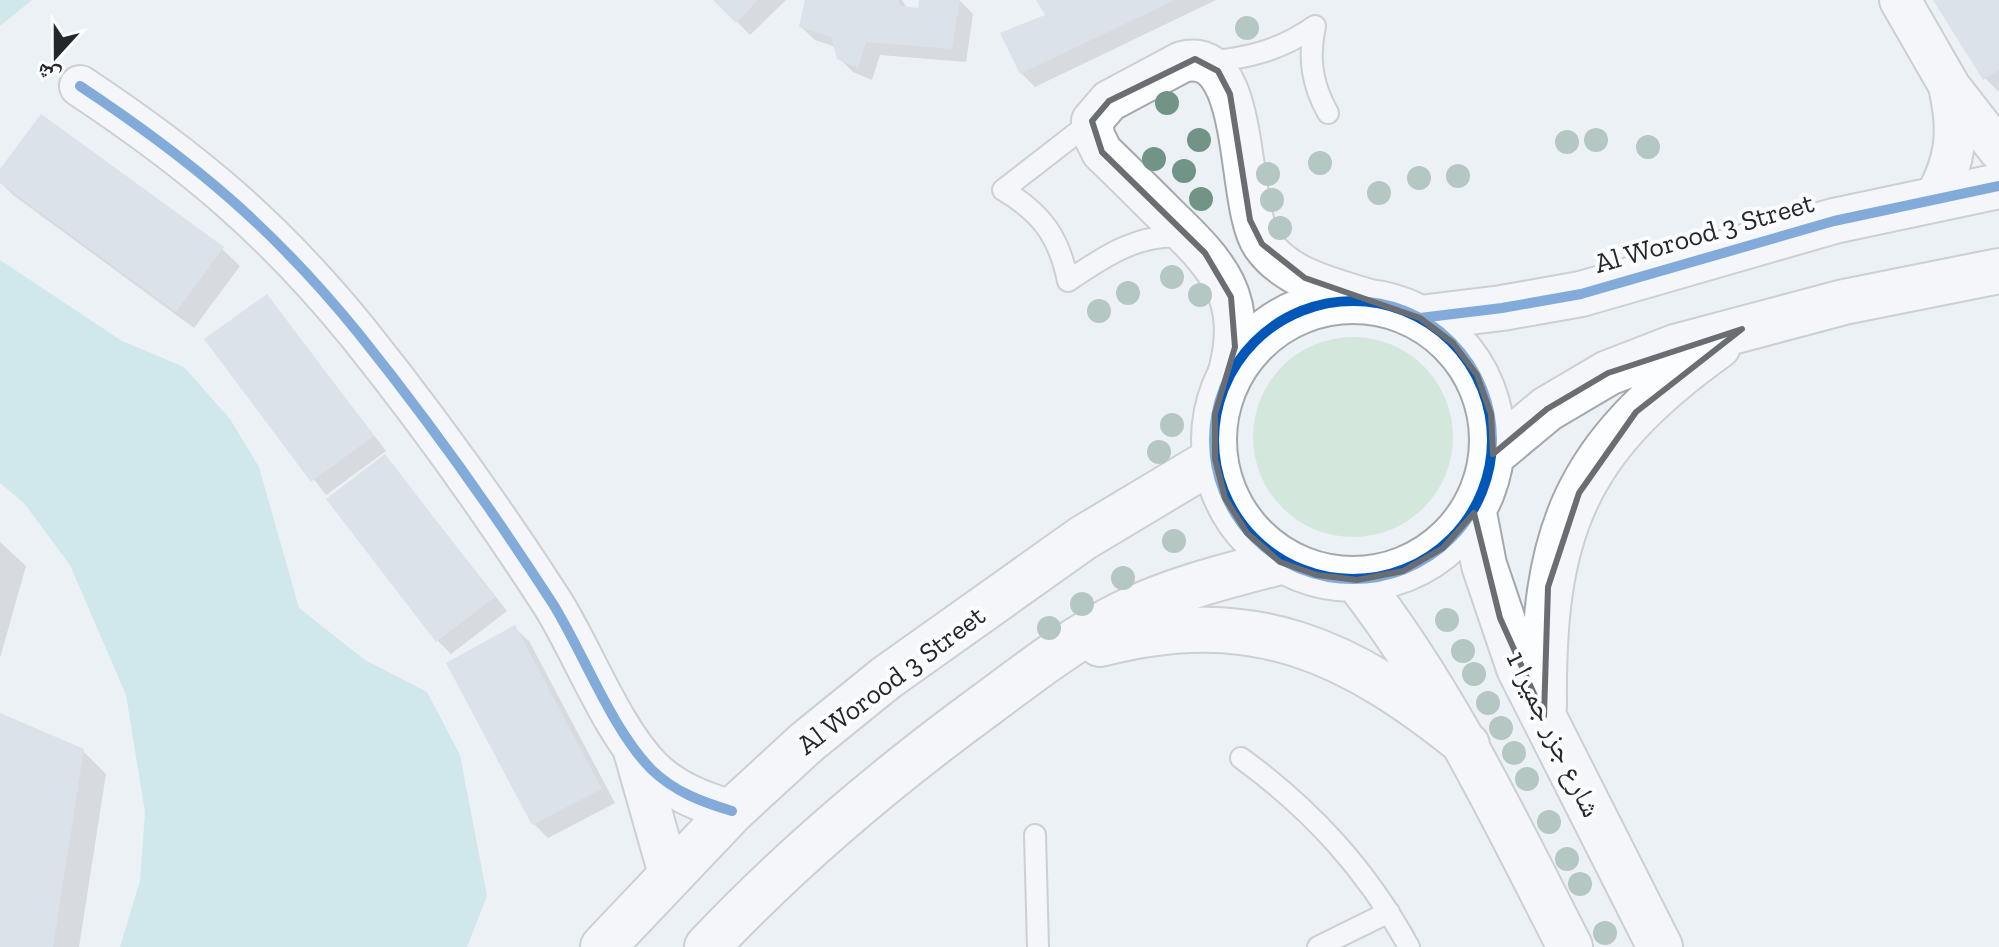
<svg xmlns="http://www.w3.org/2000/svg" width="1999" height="947" font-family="'Zilla Slab','Noto Naskh Arabic',serif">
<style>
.green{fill:#d3e7dd}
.water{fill:#addbe1}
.shadow{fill:#0003}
.building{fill:#c7d0d9}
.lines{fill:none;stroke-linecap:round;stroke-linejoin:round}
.service-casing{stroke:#a4a8ac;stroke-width:24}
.minor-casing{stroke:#a4a8ac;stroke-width:44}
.tertiary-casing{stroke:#a4a8ac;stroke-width:48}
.service{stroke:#fcfdfe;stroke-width:20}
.minor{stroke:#fcfdfe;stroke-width:40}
.tertiary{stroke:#fcfdfe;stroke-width:44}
.cycleway-casing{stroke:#fbfcfe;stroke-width:15}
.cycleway{stroke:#0057b8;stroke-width:10}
.tree{fill:#719486}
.marked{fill:none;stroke:#6a6e72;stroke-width:6;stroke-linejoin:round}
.labels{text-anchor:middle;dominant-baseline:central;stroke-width:8;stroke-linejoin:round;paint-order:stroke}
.street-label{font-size:28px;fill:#24272b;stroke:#fbfcfe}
</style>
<rect width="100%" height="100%" fill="#ecf1f6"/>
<!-- green -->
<path class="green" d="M1253 437a100 100 0 1 1 200 0a100 100 0 1 1-200 0Z"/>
<!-- water -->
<path class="water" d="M0,0H32L0,26Z
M0,260L122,341L184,367L230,419L259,467L299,608L365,660L427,692L460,755L487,896L467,947H120L140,881L145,812L126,695L70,565L24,503L0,483Z"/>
<!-- shadow -->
<path class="shadow" d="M716,0H786L750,35Z
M807,0H902L907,8L920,10L921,0H959L973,14L966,62L880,55L872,80L853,72L839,58L836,47L815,40L801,27Z
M1038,0H1216L1035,87L1021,73L1048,16Z
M1936,0H1999V92L1985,78Z
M0,172L222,249L240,266L194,328L13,195L0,182Z
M267,296L386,451L326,495L207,340Z
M385,456L507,611L451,654L437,640Z
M0,542L26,566L0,658Z
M515,628L529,641L615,803L548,838L534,824Z
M0,715L83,751L106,774L79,947H0Z"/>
<!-- building -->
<path class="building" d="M713,0H758L736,23Z
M805,0H898L901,6L918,8L919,0H960L952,49L866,42L858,68L837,59L831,37L799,27Z
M1036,0H1175L1020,74L1000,33L1045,15Z
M1933,0H1999V70L1983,80Z
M41,114L224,247L176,312L0,183V169Z
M267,294L374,436L311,482L204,339Z
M385,454L495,597L436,642L326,499Z
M515,625L602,789L532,825L446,663Z
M0,713L84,749L53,947H0Z"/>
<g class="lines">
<!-- service casing -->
<g class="service-casing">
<path id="service" d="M1315,26C1308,58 1312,85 1328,113
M1207,62C1249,58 1281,50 1315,26
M1092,121L1003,190C1042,213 1059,237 1068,281C1106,255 1139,233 1185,237
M1241,758C1312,810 1367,870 1409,947
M1035,835L1038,947
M1318,947L1389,912"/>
</g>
<!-- minor casing -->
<g class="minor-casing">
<path id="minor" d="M1900,0L1950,87L1999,150
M80,86C193,161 273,228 359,334C428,420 493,511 553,604C584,654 612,730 652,770C675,792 702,802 732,811
M1935,198C1956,161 1959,132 1950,91
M1229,372C1248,298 1219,266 1168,217C1146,195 1124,173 1102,152L1094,136L1092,121L1109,101L1182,62C1253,43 1235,207 1263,245C1289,282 1341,290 1382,304
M634,751L669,874"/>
</g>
<!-- tertiary casing -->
<g class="tertiary-casing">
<path id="tertiary" d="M1214 440a139 139 0 1 1 278 0a139 139 0 1 1-278 0Z
M1420,318L1502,308L1581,294L1834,221L1999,186
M1493,454L1547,409L1608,373L1675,347L1844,302L1999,271
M1474,513L1484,565L1519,668L1660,947
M1357,580C1445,693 1505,820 1570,947
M1100,644C1253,604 1351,651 1467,745
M1544,706C1542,532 1574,449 1718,346
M603,947L732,811L807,742L886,678L1083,538L1215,459
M707,947C792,857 887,777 987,704C1030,672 1075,637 1124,613C1174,589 1226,576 1280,562"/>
</g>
<!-- service -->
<use href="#service" class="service"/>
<!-- minor -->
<use href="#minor" class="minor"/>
<!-- tertiary -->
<use href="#tertiary" class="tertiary"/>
<!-- cycleway casing -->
<g class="cycleway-casing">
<path id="cycleway" d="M80,86C193,161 273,228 359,334C428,420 493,511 553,604C584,654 612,730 652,770C675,792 702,802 732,811
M1214 440a139 139 0 1 1 278 0a139 139 0 1 1-278 0Z
M1420,318L1502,308L1581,294L1834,221L1999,186"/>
</g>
<!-- cycleway -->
<use href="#cycleway" class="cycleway"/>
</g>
<!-- trees -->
<g class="tree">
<circle cx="1247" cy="28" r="12"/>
<circle cx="1167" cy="103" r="12"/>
<circle cx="1199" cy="140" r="12"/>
<circle cx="1596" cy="140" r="12"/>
<circle cx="1567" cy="142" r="12"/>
<circle cx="1648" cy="147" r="12"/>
<circle cx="1154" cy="159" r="12"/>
<circle cx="1320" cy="163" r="12"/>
<circle cx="1184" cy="171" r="12"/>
<circle cx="1268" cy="174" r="12"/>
<circle cx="1458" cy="176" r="12"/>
<circle cx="1419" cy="178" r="12"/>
<circle cx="1379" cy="193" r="12"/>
<circle cx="1201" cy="199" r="12"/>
<circle cx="1272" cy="200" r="12"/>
<circle cx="1280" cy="228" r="12"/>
<circle cx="1172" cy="277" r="12"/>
<circle cx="1128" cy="293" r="12"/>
<circle cx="1200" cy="295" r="12"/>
<circle cx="1099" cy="311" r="12"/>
<circle cx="1172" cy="425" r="12"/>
<circle cx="1159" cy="452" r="12"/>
<circle cx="1174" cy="541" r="12"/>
<circle cx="1123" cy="578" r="12"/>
<circle cx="1082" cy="604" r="12"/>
<circle cx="1447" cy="620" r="12"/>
<circle cx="1049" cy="628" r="12"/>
<circle cx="1463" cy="651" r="12"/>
<circle cx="1474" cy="674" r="12"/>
<circle cx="1488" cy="703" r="12"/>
<circle cx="1501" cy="728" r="12"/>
<circle cx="1514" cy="753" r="12"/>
<circle cx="1527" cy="779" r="12"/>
<circle cx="1549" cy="822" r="12"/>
<circle cx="1567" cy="859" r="12"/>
<circle cx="1580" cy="884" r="12"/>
<circle cx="1605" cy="933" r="12"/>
</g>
<!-- marked area -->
<path d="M0 0H1999V947H0ZM1195,59L1218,71L1230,94L1250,220L1262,244L1305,278L1420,318L1453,343L1477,375L1491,414L1493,454L1547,409L1608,373L1742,329L1636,412L1579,493L1548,587L1544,716L1500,618L1474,513L1443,548L1403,571L1357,580L1317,575L1280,562L1247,533L1225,498L1215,459V414L1235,347L1231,297L1205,253L1102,152L1092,121L1109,101Z" fill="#ecf1f6" fill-opacity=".55" fill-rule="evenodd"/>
<path class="marked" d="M1195,59L1218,71L1230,94L1250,220L1262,244L1305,278L1420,318L1453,343L1477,375L1491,414L1493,454L1547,409L1608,373L1742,329L1636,412L1579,493L1548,587L1544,716L1500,618L1474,513L1443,548L1403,571L1357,580L1317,575L1280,562L1247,533L1225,498L1215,459V414L1235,347L1231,297L1205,253L1102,152L1092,121L1109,101Z"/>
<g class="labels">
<!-- street labels -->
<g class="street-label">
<text transform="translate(1704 233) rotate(-16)">Al Worood 3 Street</text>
<text transform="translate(891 680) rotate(-37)">Al Worood 3 Street</text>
<text transform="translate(1554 734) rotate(64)">شارع جزر جميرا 1</text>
</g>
</g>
<!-- north arrow -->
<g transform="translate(56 56) rotate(201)" stroke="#fbfcfe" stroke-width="6" paint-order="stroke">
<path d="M0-6L14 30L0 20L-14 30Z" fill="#24272b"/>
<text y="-12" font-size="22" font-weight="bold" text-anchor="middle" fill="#24272b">ش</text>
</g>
</svg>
